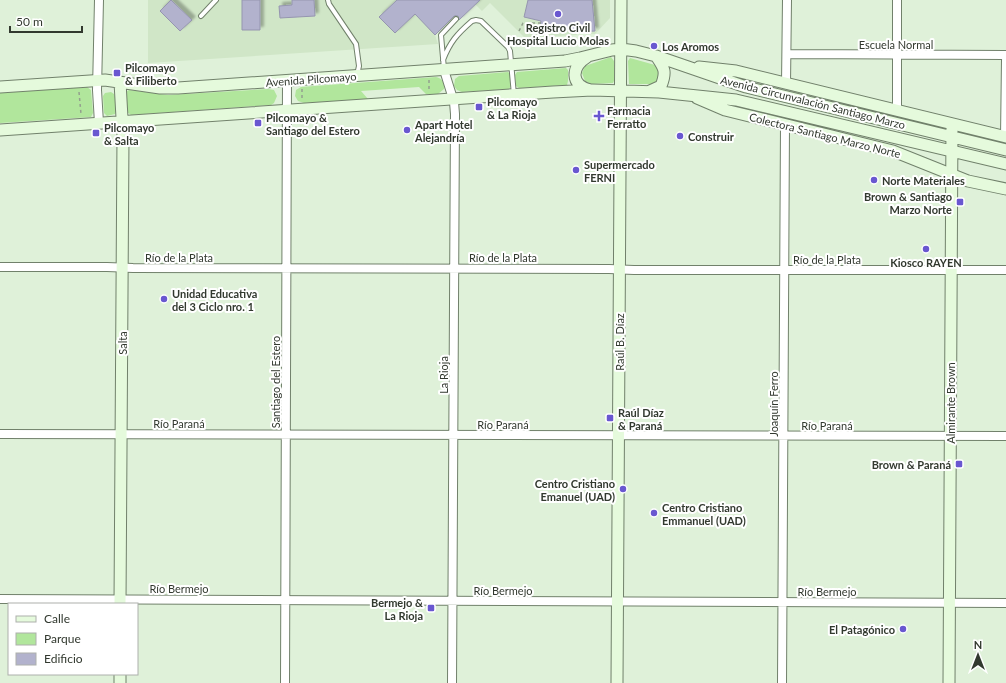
<svg xmlns="http://www.w3.org/2000/svg" width="1006" height="683" font-family="Lato,sans-serif">
<style>
.built{fill:#d0e6c7}
.green{fill:#b1e69c}
.building{fill:#b2b2cd;stroke:#9595af;filter:url(#shadow)}
.lines{fill:none;stroke-linecap:round;stroke-linejoin:round}
.lane-casing{stroke:#71816b;stroke-width:6}
.street-casing{stroke:#71816b;stroke-width:10}
.secondary-casing{stroke:#71816b;stroke-width:13}
.path{stroke:#93a08e;stroke-width:1.5;stroke-dasharray:3 3;stroke-linecap:butt}
.lane{stroke:#fff;stroke-width:4}
.street{stroke:#fff;stroke-width:8}
.secondary{stroke:#e5fadc;stroke-width:11}
.poi-dot{fill:#6957d0;stroke:#fff;stroke-width:1.5}
.labels{text-anchor:middle;dominant-baseline:central;stroke-width:4;stroke-linejoin:round;paint-order:stroke}
.poi-label{font-size:11px;font-weight:bold;fill:#32392f;stroke:#fff;text-anchor:start}
.street-label{font-size:11px;fill:#32392f;stroke:#fff}
</style>
<defs>
<filter id="shadow"><feDropShadow dx="3.5" dy="-3.5" stdDeviation="1" flood-color="#0004"/></filter>
</defs>
<rect width="100%" height="100%" fill="#dff1d9"/>
<!-- built -->
<path class="built" d="M148,0H574L577,35L525,38L490,3L482,11L475,4L458,21L453,17L435,35L438,44L148,63Z
M592,0H610V18L595,34H591V31H595Z"/>
<!-- green -->
<path class="green" d="M611,57L614,61V81L613,83L591,84L585,81L582,73L585,66Z
M630,58L655,65L660,70L658,81L651,84H629L628,61Z
M566,68L568,70V81L567,85L519,88L516,86L515,75L517,72Z
M508,72L510,74L511,86L509,89L462,92L457,90L454,86L455,79L459,76Z
M436,77C442,78 445,83 444,89L438,94H426L419,87L361,91L368,99L304,103L298,101L295,96L296,90L301,87Z
M87,87L91,90L93,113L91,117L0,123V93Z
M268,89L274,90L277,96L274,103L271,105L131,115L127,112L126,92L129,90L168,95Z
M111,92L114,94C116,99 118,109 115,114L107,116L104,113L103,96L105,93Z"/>
<!-- building -->
<path class="building" d="M171,0L192,20L180,31L160,11Z
M242,0H260V30H242Z
M292,0H314L315,16L280,18L279,6L292,5Z
M397,0H480L459,20L458,16H454L435,35L415,14L395,33L379,17Z
M528,0H592L595,31L576,32V31L561,27V31L540,26L541,21L524,17Z"/>
<g class="lines">
<!-- lane casing -->
<g class="lane-casing">
<path id="lane" d="M328,0L329,4L356,44L359,66L357,75
M201,16L216,0
M443,60C450,42 457,34 472,21L476,20L481,21L508,47L510,51L514,95
M444,69L441,35L456,19"/>
</g>
<!-- street casing -->
<g class="street-casing">
<path id="street" d="M99,0L97,90L99,123
M787,54L1006,55
M444,70L454,102L455,114L452,683
M786,84L787,0
M897,110V0
M1005,137L1006,60
M0,267H107L133,268L609,269L634,270H1006
M0,434L1006,436
M0,599L1006,603
M285,683L287,80
M782,683L785,124"/>
</g>
<!-- secondary casing -->
<g class="secondary-casing">
<path id="secondary" d="M587,57C571,67 570,85 590,90
M699,67L736,71L1006,137
M120,82L123,136L120,604
M0,87L105,80L160,88H178L565,61L580,58L612,50L621,49L636,51L656,56L746,87L1006,150
M650,91L661,86C667,71 664,68 656,56
M697,98L725,110L893,151L968,181L1006,189
M0,130L553,92L592,90L659,92L736,100L1006,164
M120,683V674
M617,683L621,0
M949,683L952,124"/>
</g>
<!-- path -->
<path class="path" d="M519,31L523,23H541
M429,80V90
M302,89V99
M79,92L81,114"/>
<!-- lane -->
<use href="#lane" class="lane"/>
<!-- street -->
<use href="#street" class="street"/>
<!-- secondary -->
<use href="#secondary" class="secondary"/>
</g>
<!-- markers -->
<g class="poi-dot">
<circle cx="558" cy="14" r="4"/>
<circle cx="654" cy="46" r="4"/>
<rect x="113" y="69" width="8" height="8" rx="2"/>
<rect x="475" y="103" width="8" height="8" rx="2"/>
<path d="M597 110h4v4h4v4h-4v4h-4v-4h-4v-4h4z"/>
<rect x="254" y="119" width="8" height="8" rx="2"/>
<circle cx="407" cy="130" r="4"/>
<rect x="92" y="129" width="8" height="8" rx="2"/>
<circle cx="680" cy="136" r="4"/>
<circle cx="576" cy="170" r="4"/>
<circle cx="874" cy="180" r="4"/>
<rect x="956" y="198" width="8" height="8" rx="2"/>
<circle cx="926" cy="249" r="4"/>
<circle cx="164" cy="299" r="4"/>
<rect x="606" y="414" width="8" height="8" rx="2"/>
<rect x="955" y="460" width="8" height="8" rx="2"/>
<circle cx="623" cy="489" r="4"/>
<circle cx="654" cy="513" r="4"/>
<rect x="427" y="604" width="8" height="8" rx="2"/>
<circle cx="903" cy="629" r="4"/>
</g>
<g class="labels">
<!-- poi labels -->
<g class="poi-label">
<text x="558" y="27" text-anchor="middle">Registro Civil<tspan x="558" dy="13">Hospital Lucio Molas</tspan></text>
<text x="662" y="46">Los Aromos</text>
<text x="125" y="67">Pilcomayo<tspan x="125" dy="13">&amp; Filiberto</tspan></text>
<text x="487" y="101">Pilcomayo<tspan x="487" dy="13">&amp; La Rioja</tspan></text>
<text x="607" y="110">Farmacia<tspan x="607" dy="13">Ferratto</tspan></text>
<text x="266" y="117">Pilcomayo &amp;<tspan x="266" dy="13">Santiago del Estero</tspan></text>
<text x="415" y="124">Apart Hotel<tspan x="415" dy="13">Alejandría</tspan></text>
<text x="104" y="127">Pilcomayo<tspan x="104" dy="13">&amp; Salta</tspan></text>
<text x="688" y="136">Construir</text>
<text x="584" y="164">Supermercado<tspan x="584" dy="13">FERNI</tspan></text>
<text x="882" y="180">Norte Materiales</text>
<text x="952" y="196" text-anchor="end">Brown &amp; Santiago<tspan x="952" dy="13">Marzo Norte</tspan></text>
<text x="926" y="262" text-anchor="middle">Kiosco RAYEN</text>
<text x="172" y="293">Unidad Educativa<tspan x="172" dy="13">del 3 Ciclo nro. 1</tspan></text>
<text x="618" y="412">Raúl Díaz<tspan x="618" dy="13">&amp; Paraná</tspan></text>
<text x="951" y="464" text-anchor="end">Brown &amp; Paraná</text>
<text x="615" y="483" text-anchor="end">Centro Cristiano<tspan x="615" dy="13">Emanuel (UAD)</tspan></text>
<text x="662" y="507">Centro Cristiano<tspan x="662" dy="13">Emmanuel (UAD)</tspan></text>
<text x="423" y="602" text-anchor="end">Bermejo &amp;<tspan x="423" dy="13">La Rioja</tspan></text>
<text x="895" y="629" text-anchor="end">El Patagónico</text>
</g>
<!-- street labels -->
<g class="street-label">
<text x="896" y="44">Escuela Normal</text>
<text transform="translate(311 79) rotate(-4)">Avenida Pilcomayo</text>
<text transform="translate(813 102) rotate(14)">Avenida Circunvalación Santiago Marzo</text>
<text transform="translate(825 135) rotate(14)">Colectora Santiago Marzo Norte</text>
<text x="179" y="257">Río de la Plata</text>
<text x="503" y="257">Río de la Plata</text>
<text x="827" y="259">Río de la Plata</text>
<text transform="translate(619 342) rotate(-90)">Raúl B. Díaz</text>
<text transform="translate(122 343) rotate(-90)">Salta</text>
<text transform="translate(443 375) rotate(-90)">La Rioja</text>
<text transform="translate(275 382) rotate(-90)">Santiago del Estero</text>
<text transform="translate(950 403) rotate(-90)">Almirante Brown</text>
<text transform="translate(773 404) rotate(-90)">Joaquín Ferro</text>
<text x="179" y="423">Río Paraná</text>
<text x="503" y="424">Río Paraná</text>
<text x="827" y="425">Río Paraná</text>
<text x="179" y="588">Río Bermejo</text>
<text x="503" y="590">Río Bermejo</text>
<text x="827" y="591">Río Bermejo</text>
</g>
</g>
<!-- legend -->
<rect x="8" y="603" width="130" height="72" fill="#ffffff" stroke="#adb0ac"/>
<rect x="16" y="616" width="20" height="6" fill="#e5fadc" stroke="#adb0ac"/>
<text x="44" y="623" font-size="12" fill="#32392f">Calle</text>
<rect x="16" y="633" width="20" height="12" fill="#b1e69c" stroke="#adb0ac"/>
<text x="44" y="643" font-size="12" fill="#32392f">Parque</text>
<rect x="16" y="653" width="20" height="12" fill="#b2b2cd" stroke="#adb0ac"/>
<text x="44" y="663" font-size="12" fill="#32392f">Edificio</text>
<!-- north arrow -->
<g transform="translate(978 655)" stroke="#ffffff" stroke-width="3" paint-order="stroke">
<path d="M0-3L7 15L0 10L-7 15Z" fill="#32392f"/>
<text y="-6" font-size="11" font-weight="bold" text-anchor="middle" fill="#32392f">N</text>
</g>
<!-- scale -->
<path d="M10 26v6h72v-6" fill="none" stroke="#32392f" stroke-width="2"/>
<text x="16" y="26" font-size="12" fill="#32392f" stroke="#ffffff" stroke-width="3" paint-order="stroke">50 m</text>
</svg>
